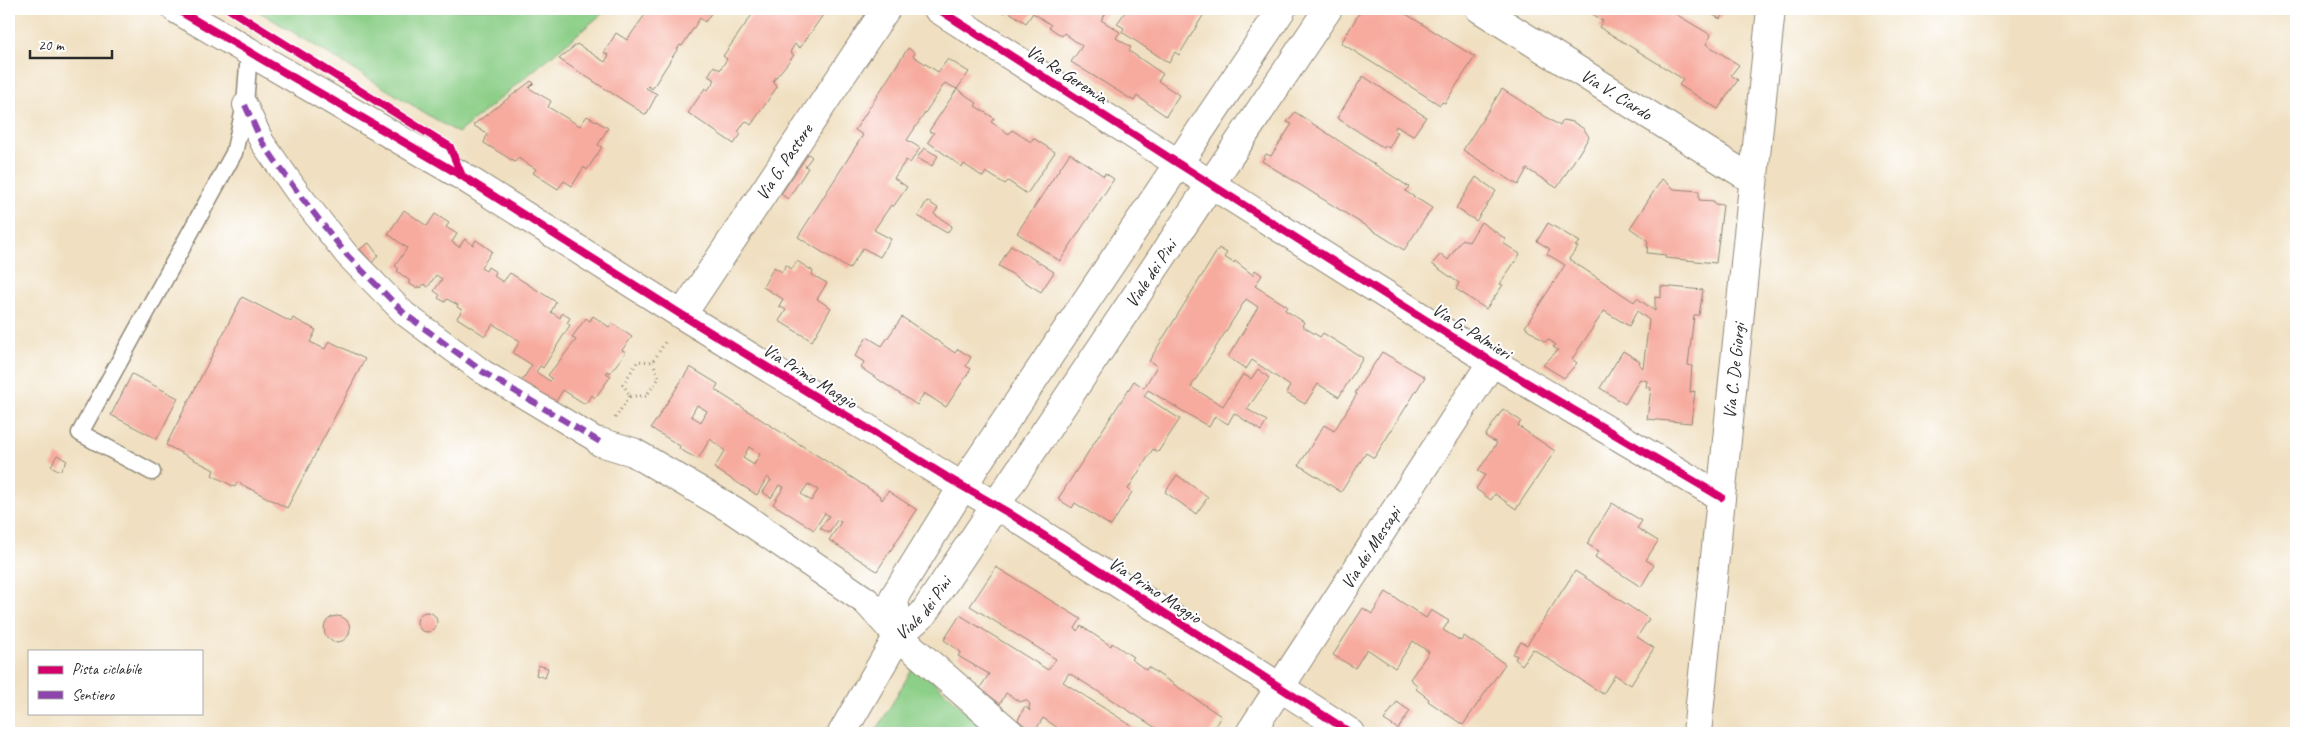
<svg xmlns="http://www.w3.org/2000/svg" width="2305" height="742" font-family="Caveat,sans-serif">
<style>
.green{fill:#8ccf88;stroke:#5c7d5a}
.building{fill:#f7ab9f;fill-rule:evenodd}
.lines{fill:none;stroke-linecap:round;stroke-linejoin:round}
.service-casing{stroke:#8e8676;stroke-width:19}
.pedestrian-casing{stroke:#8e8676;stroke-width:26}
.minor-casing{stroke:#8e8676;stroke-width:30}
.tertiary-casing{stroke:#8e8676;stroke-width:30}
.path{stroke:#8e8676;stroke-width:3;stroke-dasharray:1 4;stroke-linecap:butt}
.service{stroke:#fff;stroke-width:16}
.pedestrian{stroke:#fff;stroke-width:24}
.minor{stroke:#fff;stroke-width:28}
.tertiary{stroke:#fff;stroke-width:28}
.quiet{stroke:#8e44ad;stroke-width:6;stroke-dasharray:12 6;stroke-linecap:butt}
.cycleway-casing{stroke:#fff;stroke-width:11}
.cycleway{stroke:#d6006c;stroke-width:8}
.labels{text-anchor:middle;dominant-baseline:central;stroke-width:4;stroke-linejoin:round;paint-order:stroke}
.street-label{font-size:18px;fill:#2b2b2b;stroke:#fff}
</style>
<rect width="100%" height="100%" fill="#fff"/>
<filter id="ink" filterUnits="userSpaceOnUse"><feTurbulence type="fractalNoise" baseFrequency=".02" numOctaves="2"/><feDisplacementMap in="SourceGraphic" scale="10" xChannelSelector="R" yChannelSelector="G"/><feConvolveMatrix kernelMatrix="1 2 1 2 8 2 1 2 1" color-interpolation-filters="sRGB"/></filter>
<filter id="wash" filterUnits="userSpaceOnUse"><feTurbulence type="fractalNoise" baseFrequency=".0096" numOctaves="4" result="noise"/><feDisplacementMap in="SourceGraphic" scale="20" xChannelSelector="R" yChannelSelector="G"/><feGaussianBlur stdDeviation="1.12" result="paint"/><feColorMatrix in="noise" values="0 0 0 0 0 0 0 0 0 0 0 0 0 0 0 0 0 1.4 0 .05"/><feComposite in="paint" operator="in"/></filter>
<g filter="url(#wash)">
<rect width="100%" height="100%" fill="#f0e0c1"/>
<!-- green -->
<path class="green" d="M255,9H608L458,133Z
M915,664L989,733H875Z"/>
<g id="blocks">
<!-- building -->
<path class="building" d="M649,9H714L705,22L700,18L682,46L680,45L652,89L648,86L646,88L657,94L646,115L559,59L577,44L605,62L609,55L604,53L616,33L627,40Z
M756,9L761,12L763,9H827L800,48L795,44L790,52L794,55L773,81L777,87L751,125L746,121L744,123L738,132L741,134L734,144L688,113L705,88L708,90L715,80L708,76L714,66L720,70L727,59L723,56Z
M998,9H1109L1101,20L1120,32L1116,38L1131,47L1129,51L1163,74L1158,81L1179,95L1166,116L1137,96L1134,101L1071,62L1082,46L1064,33L1062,36L1049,27L1051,25L1033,13L1026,23L1006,10L1004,13Z
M1127,9L1144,10L1207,9L1179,55L1175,52L1169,63L1122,32L1124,28L1117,24Z
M1362,9H1398L1475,57L1445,103L1442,102L1440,105L1341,43Z
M1585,9H1667L1711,35L1706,44L1739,65L1731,75L1738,80L1718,109L1679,85L1683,79L1599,27L1603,21Z
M1703,9H1726L1720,19Z
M908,48L915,53L913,56L938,72L948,59L969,72L957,89L945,83L907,140L920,148L910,163L906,160L894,178L907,187L893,207L891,205L874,230L891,239L880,257L863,248L849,269L798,237L863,135L855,130Z
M1363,76L1426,117L1413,136L1396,126L1394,131L1398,132L1389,148L1385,145L1384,148L1337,118Z
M531,81L534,83L529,88L551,101L548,107L580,126L587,116L608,128L598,145L602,147L587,170L584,167L572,186L564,181L558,189L533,173L536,169L518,158L515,162L484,143L487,134L473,125Z
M957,89L977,103L975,106L994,118L991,122L1009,134L1012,130L1031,142L1033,138L1055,152L1027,194L1008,181L1005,184L986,172L983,177L964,164L962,167L928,142L934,133L929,131Z
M1502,89L1560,126L1563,120L1573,122L1584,129L1589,137L1557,188L1527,169L1518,185L1463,150Z
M1295,112L1409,187L1405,191L1432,208L1404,250L1262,161L1266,154L1271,156L1292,124L1287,122Z
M924,148L938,156L932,166L917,158Z
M1070,153L1104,176L1105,173L1114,179L1060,261L1017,233Z
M808,154L812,157L805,166L808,168L788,199L781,194Z
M1476,177L1496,191L1476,221L1456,208Z
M1662,179L1674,189L1699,191V200L1714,201V204L1723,205L1716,263L1665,258L1666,255L1647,253L1648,241L1630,228Z
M927,201L938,208L934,214L952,226L947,233L918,216Z
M404,210L427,226L435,214L449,223L446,227L457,234L452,242L459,247L465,239L473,245L476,240L492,251L481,268L486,271L488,267L496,272L494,276L503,282L510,273L556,302L551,312L560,318L562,313L570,318L567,323L570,325L543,368L540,366L536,372L550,381L552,379L548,375L576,340L572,337L586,318L590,321L593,316L609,327L612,323L632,337L622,350L626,352L610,373L607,371L606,373L611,376L595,398L592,395L585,404L563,390L553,406L519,385L532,365L513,353L520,341L493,324L485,336L457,318L462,310L457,307L458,305L447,299L445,302L438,298L440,295L434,291L442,279L436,275L428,287L424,284L421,288L418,286L417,288L408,283L410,281L397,271L399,269L395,266L407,248L388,234Z
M1481,222L1506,239L1503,243L1520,254L1500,284L1503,285L1486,309L1456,289L1459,283L1432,264L1441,254L1448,260L1462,239L1469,242Z
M1548,223L1580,242L1575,246L1578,247L1569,259L1634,302L1637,298L1655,311V297L1661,298V286L1703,290L1699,315H1694L1688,365L1692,366L1690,392L1695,391L1691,423L1647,419L1651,388L1646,387L1647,381L1640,379L1625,404L1600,388L1623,351L1640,361L1639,364L1643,368L1649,320L1637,311L1629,326L1604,311L1572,359L1577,363L1564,378L1543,365L1558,350L1553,347L1556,345L1548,339L1545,342L1525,327L1565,265L1547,254L1550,249L1537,241Z
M369,243L378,255L372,263L360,249Z
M1011,245L1054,272L1041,292L999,266Z
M1219,248L1227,253L1224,257L1234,263L1235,261L1253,275L1255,270L1262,275L1255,286L1287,306L1285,310L1304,322L1302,326L1320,337L1323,333L1363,358L1339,397L1318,384L1305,404L1286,393L1290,386L1252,360L1246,369L1228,357L1258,307L1246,299L1191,387L1223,406L1243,374L1251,379L1258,369L1269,378L1247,409L1267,421L1261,431L1234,413L1228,424L1215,416L1209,427L1148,390L1144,396L1180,419L1158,452L1153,449L1128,489L1132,492L1111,526L1075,503L1072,508L1058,499L1134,381L1144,388L1157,366L1149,361Z
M797,261L813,271L812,275L827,283L817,299L831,308L812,341L779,321L786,310L779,306L783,299L763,287L774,267L782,272L786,265L792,269Z
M242,297L291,322L293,318L316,330L310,342L325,349L329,341L365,359L287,508L237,482L235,487L212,475L214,470L166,445Z
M902,317L955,353L958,349L971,357L966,366L971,369L946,407L924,393L917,405L861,368L864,362L855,356L867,337L882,346Z
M1382,352L1425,377L1374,458L1366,453L1341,492L1299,465L1324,425L1334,431L1357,394L1355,393Z
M690,367L718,384L715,390L879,495L882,500L888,491L917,510L877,571L829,540L841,522L837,520L829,533L820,528L829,516L825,513L814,530L773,504L784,487L779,485L771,498L763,492L771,480L767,477L757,495L714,468L725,451L710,439L698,459L679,449L680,446L651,428ZM697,405L707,411L701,422L691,416ZM749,447L760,454L754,465L743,458ZM808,484L818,490L811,501L801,494Z
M132,374L178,398L157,439L111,415Z
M1503,409L1521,421L1518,426L1555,451L1516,509L1495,494L1491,500L1476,489L1485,475L1478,471L1497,443L1485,436Z
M57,455L67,461L60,471L51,466Z
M1177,475L1208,497L1196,514L1165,492Z
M1612,503L1642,521L1637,528L1658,541L1646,560L1654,565L1641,587L1595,557L1599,551L1587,544Z
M996,567L1081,619L1075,628L1077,631L1081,626L1111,646L1112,643L1133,657L1131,659L1146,670L1148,667L1221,716L1211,733H1164L1069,673L1063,682L1143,733H1060L1061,730L1043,718L1034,733L1018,720L1025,706L1030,711L1029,708L1030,704L1026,700L1020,702L1006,693L1000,704L980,688L989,674L958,656L961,652L944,640L960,615L1048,670L1056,659L970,606Z
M1575,571L1649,619L1637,637L1654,648L1631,685L1615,675L1603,694L1533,649L1522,665L1515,659L1517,656L1513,654L1521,642L1527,645Z
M1386,592L1426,618L1431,610L1449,621L1443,630L1461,641L1464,636L1505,664L1463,725L1428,701L1429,699L1416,689L1418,686L1410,679L1429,652L1413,641L1395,668L1367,649L1355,668L1333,655L1363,608L1372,614Z
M417 622a10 10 0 1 1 20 0a10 10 0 1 1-20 0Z
M324 629a13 13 0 1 1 26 0a13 13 0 1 1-26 0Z
M538,665L548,668L545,678L536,675Z
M1397,702L1410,711L1398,729L1384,720Z"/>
</g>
</g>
<g filter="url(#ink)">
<use href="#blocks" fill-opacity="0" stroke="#8e8676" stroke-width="1"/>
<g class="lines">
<!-- service casing -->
<g class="service-casing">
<path id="service" d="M152,472L80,433L234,153L245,105L249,52"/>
</g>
<!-- pedestrian casing -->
<g class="pedestrian-casing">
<path id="pedestrian" d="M245,105L262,142L298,193L347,255L405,314L483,372L600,442"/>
</g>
<!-- minor casing -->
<g class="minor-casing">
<g id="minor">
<path d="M938,9L1179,164L1492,362L1721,497"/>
<path id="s1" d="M1480,9L1753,180"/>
<path id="s2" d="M682,315L886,9"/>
<path d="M600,442L633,452L733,510L866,601L898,636L1010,733"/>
<path id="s3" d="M1250,733L1492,362"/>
<path id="s4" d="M1697,733L1771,9"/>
</g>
</g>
<!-- tertiary casing -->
<g class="tertiary-casing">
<g id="tertiary">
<path d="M176,9L462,176L682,315L950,479L1009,513L1351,733"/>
<path d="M898,636L894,597L976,465L1282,9"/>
<path id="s5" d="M842,733L898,636L923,614L1328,9"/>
</g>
</g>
<!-- path -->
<path class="path" d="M630,396H646L659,378L653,362
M615,418L630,396L623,384L638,361L653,362L667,339"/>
<!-- service -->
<use href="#service" class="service"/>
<!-- pedestrian -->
<use href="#pedestrian" class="pedestrian"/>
<!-- minor -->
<use href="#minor" class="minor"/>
<!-- tertiary -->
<use href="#tertiary" class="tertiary"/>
<!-- quiet -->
<path class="quiet" d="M245,105L262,142L298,193L347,255L405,314L483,372L600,442"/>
<!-- cycleway casing -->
<g class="cycleway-casing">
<path id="cycleway" d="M176,9L462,176L682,315L950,479L1009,513L1351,733
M229,9L450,147L462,176
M938,9L1179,164L1492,362L1721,497"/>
</g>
<!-- cycleway -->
<use href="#cycleway" class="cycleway"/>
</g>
</g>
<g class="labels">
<!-- street labels -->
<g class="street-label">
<text transform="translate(1067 74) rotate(33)">Via Re Geremia</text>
<text stroke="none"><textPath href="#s1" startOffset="161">Via V. Ciardo</textPath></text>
<text stroke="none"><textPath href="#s2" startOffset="184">Via G. Pastore</textPath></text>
<text stroke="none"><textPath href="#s5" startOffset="555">Viale dei Pini</textPath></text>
<text transform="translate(1472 331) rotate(32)">Via G. Palmieri</text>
<text stroke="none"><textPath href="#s4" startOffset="364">Via C. De Giorgi</textPath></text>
<text transform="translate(810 376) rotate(32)">Via Primo Maggio</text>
<text stroke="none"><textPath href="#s3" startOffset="221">Via dei Messapi</textPath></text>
<text transform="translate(1155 590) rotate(33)">Via Primo Maggio</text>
<text stroke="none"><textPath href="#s5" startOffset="150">Viale dei Pini</textPath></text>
</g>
</g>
<!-- margin -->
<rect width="2305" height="742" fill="none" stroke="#fff" stroke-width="30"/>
<!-- legend -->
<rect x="28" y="650" width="175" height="65" fill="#ffffff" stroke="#aaaaaa"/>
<rect x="38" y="666" width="25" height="8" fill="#d6006c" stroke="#aaaaaa"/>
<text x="72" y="674" font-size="15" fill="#2b2b2b">Pista ciclabile</text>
<rect x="38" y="691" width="25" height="8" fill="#8e44ad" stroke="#aaaaaa"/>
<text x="72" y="700" font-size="15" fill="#2b2b2b">Sentiero</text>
<!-- scale -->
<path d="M30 50v8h82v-8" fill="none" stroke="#2b2b2b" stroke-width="2.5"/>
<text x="38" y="50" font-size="15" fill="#2b2b2b" stroke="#ffffff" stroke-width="4" paint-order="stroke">20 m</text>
</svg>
